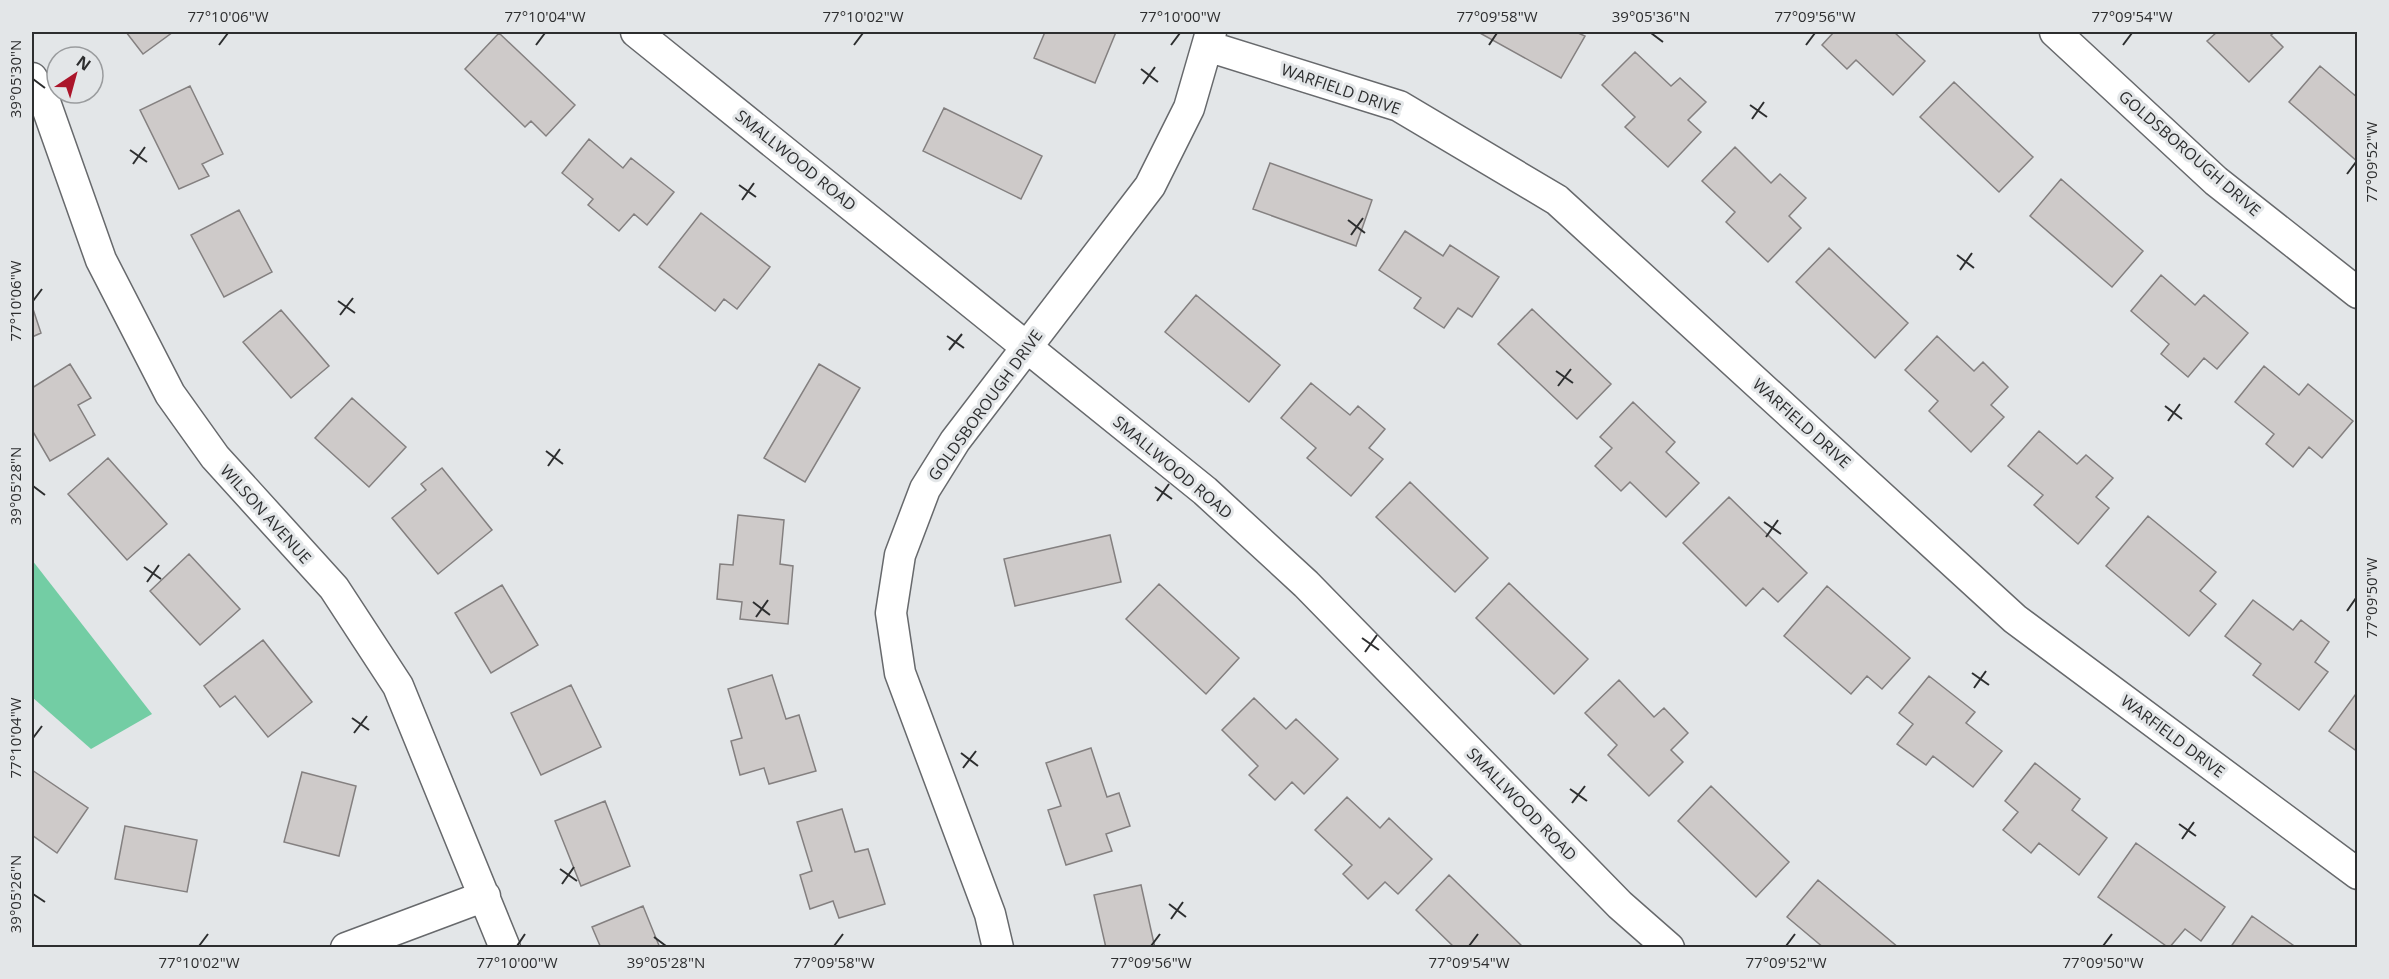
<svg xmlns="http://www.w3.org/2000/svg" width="2389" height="979" font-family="'Open Sans',sans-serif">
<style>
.forest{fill:#73cda4}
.building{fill:#cecac9;stroke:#848080;stroke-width:1.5}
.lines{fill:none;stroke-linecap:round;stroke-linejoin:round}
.street-casing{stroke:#67696c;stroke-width:33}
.street{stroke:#fff;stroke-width:30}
.ticks{fill:none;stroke:#2d2e2f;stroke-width:2}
.labels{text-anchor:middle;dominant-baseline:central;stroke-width:6;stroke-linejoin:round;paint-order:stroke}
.street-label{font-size:16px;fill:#2d2e2f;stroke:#e3e6e8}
.neatline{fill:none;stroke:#2d2e2f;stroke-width:2}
.ticks-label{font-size:15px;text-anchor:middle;fill:#2d2e2f}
</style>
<rect width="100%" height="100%" fill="#e3e6e8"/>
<!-- forest -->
<path class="forest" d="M32,560L152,714L91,749L32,697Z"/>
<!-- building -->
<path class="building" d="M126,32H173L143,54Z
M1045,32H1116L1095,83L1034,58Z
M1478,32H1576L1585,36L1561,78Z
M1834,32H1894L1925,61L1893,95L1856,60L1847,69L1822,45Z
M2217,32H2275L2271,35L2283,47L2249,82L2207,41Z
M499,33L575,105L546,136L531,121L525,127L465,69Z
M1635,52L1671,86L1680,78L1706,102L1688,120L1701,132L1668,167L1625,127L1635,117L1602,85Z
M2320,66L2358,98V162L2289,102Z
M1954,82L2033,157L1999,192L1920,117Z
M190,86L223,154L202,164L209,176L179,189L140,110Z
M944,108L1042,156L1021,199L923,151Z
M589,139L623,168L631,158L674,192L647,225L634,214L619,231L588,205L593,199L562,173Z
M1735,147L1771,183L1780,174L1806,198L1789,216L1801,228L1768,262L1726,222L1735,212L1702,181Z
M1270,163L1372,200L1356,246L1253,209Z
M2061,179L2143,251L2112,287L2030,216Z
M239,210L272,272L224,297L191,235Z
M701,213L770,267L737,309L724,299L715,311L659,267Z
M1405,231L1443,256L1450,245L1499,277L1472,317L1458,308L1444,328L1414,308L1421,298L1379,270Z
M1829,248L1908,323L1875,358L1796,282Z
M2161,275L2195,305L2204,295L2248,333L2217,369L2204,358L2188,377L2161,354L2169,344L2131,311Z
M1196,295L1280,365L1249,402L1165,332Z
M32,306L41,333L32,337Z
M1532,309L1611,384L1577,419L1498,344Z
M281,310L329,366L291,398L243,342Z
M1937,336L1974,371L1983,362L2008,387L1991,405L2004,417L1971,452L1929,411L1938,401L1905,370Z
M70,364L91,398L78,405L95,435L50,461L32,430V388Z
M819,364L860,388L805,482L764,458Z
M2264,366L2299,395L2308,384L2353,421L2322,458L2309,447L2293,467L2266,444L2274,434L2235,402Z
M1311,383L1350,415L1358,406L1385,429L1369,448L1383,459L1351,496L1307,458L1316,448L1281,418Z
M352,398L406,447L369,487L315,438Z
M1633,402L1675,442L1666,452L1699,483L1666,517L1630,482L1621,491L1595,466L1612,448L1600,437Z
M2039,431L2077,464L2086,455L2113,478L2096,497L2109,508L2078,544L2034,505L2043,495L2008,466Z
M108,458L167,524L127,560L68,494Z
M442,468L492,530L438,574L392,518L426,490L421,484Z
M1410,482L1488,558L1455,592L1376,517Z
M1729,497L1807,573L1778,602L1763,588L1746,606L1683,543Z
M738,515L784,520L780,564L793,566L788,624L740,619L742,602L717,599L720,564L733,565Z
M2148,516L2216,572L2200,591L2216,604L2189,636L2106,566Z
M1110,535L1121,582L1015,606L1004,559Z
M189,554L240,609L200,645L150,591Z
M1509,583L1588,659L1554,694L1476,618Z
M1159,584L1239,658L1206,694L1126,619Z
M502,585L538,645L491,673L455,613Z
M1827,586L1910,658L1882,689L1867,676L1851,694L1784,636Z
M2253,600L2293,630L2301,620L2329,642L2315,662L2328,672L2299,710L2253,675L2261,664L2225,636Z
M263,640L312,702L268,737L235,696L220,707L204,686Z
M772,675L786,719L799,715L816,771L769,784L764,768L740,775L731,741L742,738L728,689Z
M1929,676L1975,712L1966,723L2002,751L1973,787L1933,756L1926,765L1897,744L1913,724L1899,713Z
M1619,680L1654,717L1664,708L1688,733L1671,750L1683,762L1649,796L1608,755L1617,745L1585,713Z
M571,685L601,747L541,775L511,713Z
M2358,691V752L2329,731Z
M1254,698L1286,729L1296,719L1338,759L1304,794L1292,782L1275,800L1249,775L1258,766L1222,730Z
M1091,748L1107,797L1119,793L1130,826L1106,834L1112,851L1066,865L1048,810L1061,806L1046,763Z
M2035,763L2080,799L2072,810L2107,838L2079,875L2039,843L2031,853L2003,830L2018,812L2005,801Z
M32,770L88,808L57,853L32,835Z
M302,772L356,786L339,856L284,842Z
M1711,786L1789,862L1756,897L1678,821Z
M1347,797L1380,828L1389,818L1432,859L1398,894L1385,882L1368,899L1343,874L1352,865L1315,830Z
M605,801L630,866L581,886L555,821Z
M842,809L855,852L868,849L885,904L839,918L833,901L810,909L800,875L812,871L797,822Z
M125,826L197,840L187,892L115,879Z
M2136,843L2225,907L2201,941L2185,929L2169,948L2098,897Z
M1449,875L1524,948H1455L1416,910Z
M1818,880L1899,948H1824L1787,917Z
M1141,885L1155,948H1106L1094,895Z
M643,906L660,948H601L592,927Z
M2252,916L2297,948H2230Z"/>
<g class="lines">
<!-- street casing -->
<g class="street-casing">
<path id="street" d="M636,32L1205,491L1306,584L1620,905L1669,948
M2055,32L2216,181L2358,293
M1207,46L1399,106L1557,200L2015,619L2358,874
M32,78L44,99L101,260L170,394L215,457L334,588L398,686L505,948
M346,948L485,896
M998,948L990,914L900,673L891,613L900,555L925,489L955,441L1150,186L1189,108L1211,32"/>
</g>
<!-- street -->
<use href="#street" class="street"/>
</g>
<!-- ticks -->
<path class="ticks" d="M1651,33L1663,42M219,45L228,33M536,45L545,33M854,45L863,33M1171,45L1180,33M1489,45L1497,33M1806,45L1815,33M2123,45L2132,33M1141,69L1158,82M33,79L45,88M1143,84L1155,67M1750,105L1767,117M1752,119L1764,102M130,150L147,162M133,164L145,147M2347,174L2356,162M739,185L756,197M742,200L754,183M1348,220L1365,233M1351,235L1363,218M1957,255L1974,268M1960,270L1972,253M33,301L42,289M338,301L355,313M340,315L353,298M947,336L964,348M949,350L962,334M1556,371L1573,383M1558,386L1571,369M2165,406L2182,419M2168,421L2180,404M546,451L563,464M548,466L560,449M33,486L45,495M1155,487L1172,499M1157,501L1169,484M1764,522L1781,534M1766,537L1778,520M144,567L161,579M147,582L159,565M753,602L770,615M2347,611L2356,598M756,617L768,600M1362,638L1379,650M1365,652L1377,635M1972,673L1989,685M1974,688L1986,671M352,718L369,730M354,733L367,716M33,738L42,726M961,753L978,766M963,768L976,751M1570,789L1587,801M1572,803L1585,786M2179,824L2196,836M2182,839L2194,822M560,869L577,881M562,884L574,867M33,894L45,902M1169,904L1186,917M1171,919L1183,902M654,937L666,946M199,946L208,934M517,946L525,934M834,946L843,934M1151,946L1160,934M1469,946L1478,934M1786,946L1795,934M2103,946L2112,934"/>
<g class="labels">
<!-- street labels -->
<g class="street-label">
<text transform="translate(1341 89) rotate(19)">WARFIELD DRIVE</text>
<text transform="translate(2190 153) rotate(41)">GOLDSBOROUGH DRIVE</text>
<text transform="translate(796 160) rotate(39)">SMALLWOOD ROAD</text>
<text transform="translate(985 405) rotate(-54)">GOLDSBOROUGH DRIVE</text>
<text transform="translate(1802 423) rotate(42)">WARFIELD DRIVE</text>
<text transform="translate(1173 467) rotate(40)">SMALLWOOD ROAD</text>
<text transform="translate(266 514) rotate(48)">WILSON AVENUE</text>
<text transform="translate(2173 736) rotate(37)">WARFIELD DRIVE</text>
<text transform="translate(1522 804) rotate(46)">SMALLWOOD ROAD</text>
</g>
</g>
<!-- border -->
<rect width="2389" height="979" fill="none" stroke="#e3e6e8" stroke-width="66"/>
<!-- north arrow -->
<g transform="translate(75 75) rotate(36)"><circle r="28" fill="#e3e6e8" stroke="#9a9c9e" stroke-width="1.5"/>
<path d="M0-4.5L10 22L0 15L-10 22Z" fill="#ab152a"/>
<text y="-9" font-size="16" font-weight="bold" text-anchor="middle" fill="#2d2e2f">N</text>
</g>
<rect x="33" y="33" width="2323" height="913" class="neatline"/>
<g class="ticks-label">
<text x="228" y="22">77°10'06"W</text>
<text x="545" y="22">77°10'04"W</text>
<text x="863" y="22">77°10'02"W</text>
<text x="1180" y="22">77°10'00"W</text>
<text x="1497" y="22">77°09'58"W</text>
<text x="1651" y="22">39°05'36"N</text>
<text x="1815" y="22">77°09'56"W</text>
<text x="2132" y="22">77°09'54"W</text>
<text transform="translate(16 79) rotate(-90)" y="5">39°05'30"N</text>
<text transform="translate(2372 162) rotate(-90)" y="5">77°09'52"W</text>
<text transform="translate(16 301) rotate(-90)" y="5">77°10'06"W</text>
<text transform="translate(16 486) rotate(-90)" y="5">39°05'28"N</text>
<text transform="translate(2372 598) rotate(-90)" y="5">77°09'50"W</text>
<text transform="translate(16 738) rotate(-90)" y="5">77°10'04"W</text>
<text transform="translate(16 894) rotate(-90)" y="5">39°05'26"N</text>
<text x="199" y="968">77°10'02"W</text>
<text x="517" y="968">77°10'00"W</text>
<text x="666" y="968">39°05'28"N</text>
<text x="834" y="968">77°09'58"W</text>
<text x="1151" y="968">77°09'56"W</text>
<text x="1469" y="968">77°09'54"W</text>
<text x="1786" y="968">77°09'52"W</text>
<text x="2103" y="968">77°09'50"W</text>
</g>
</svg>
